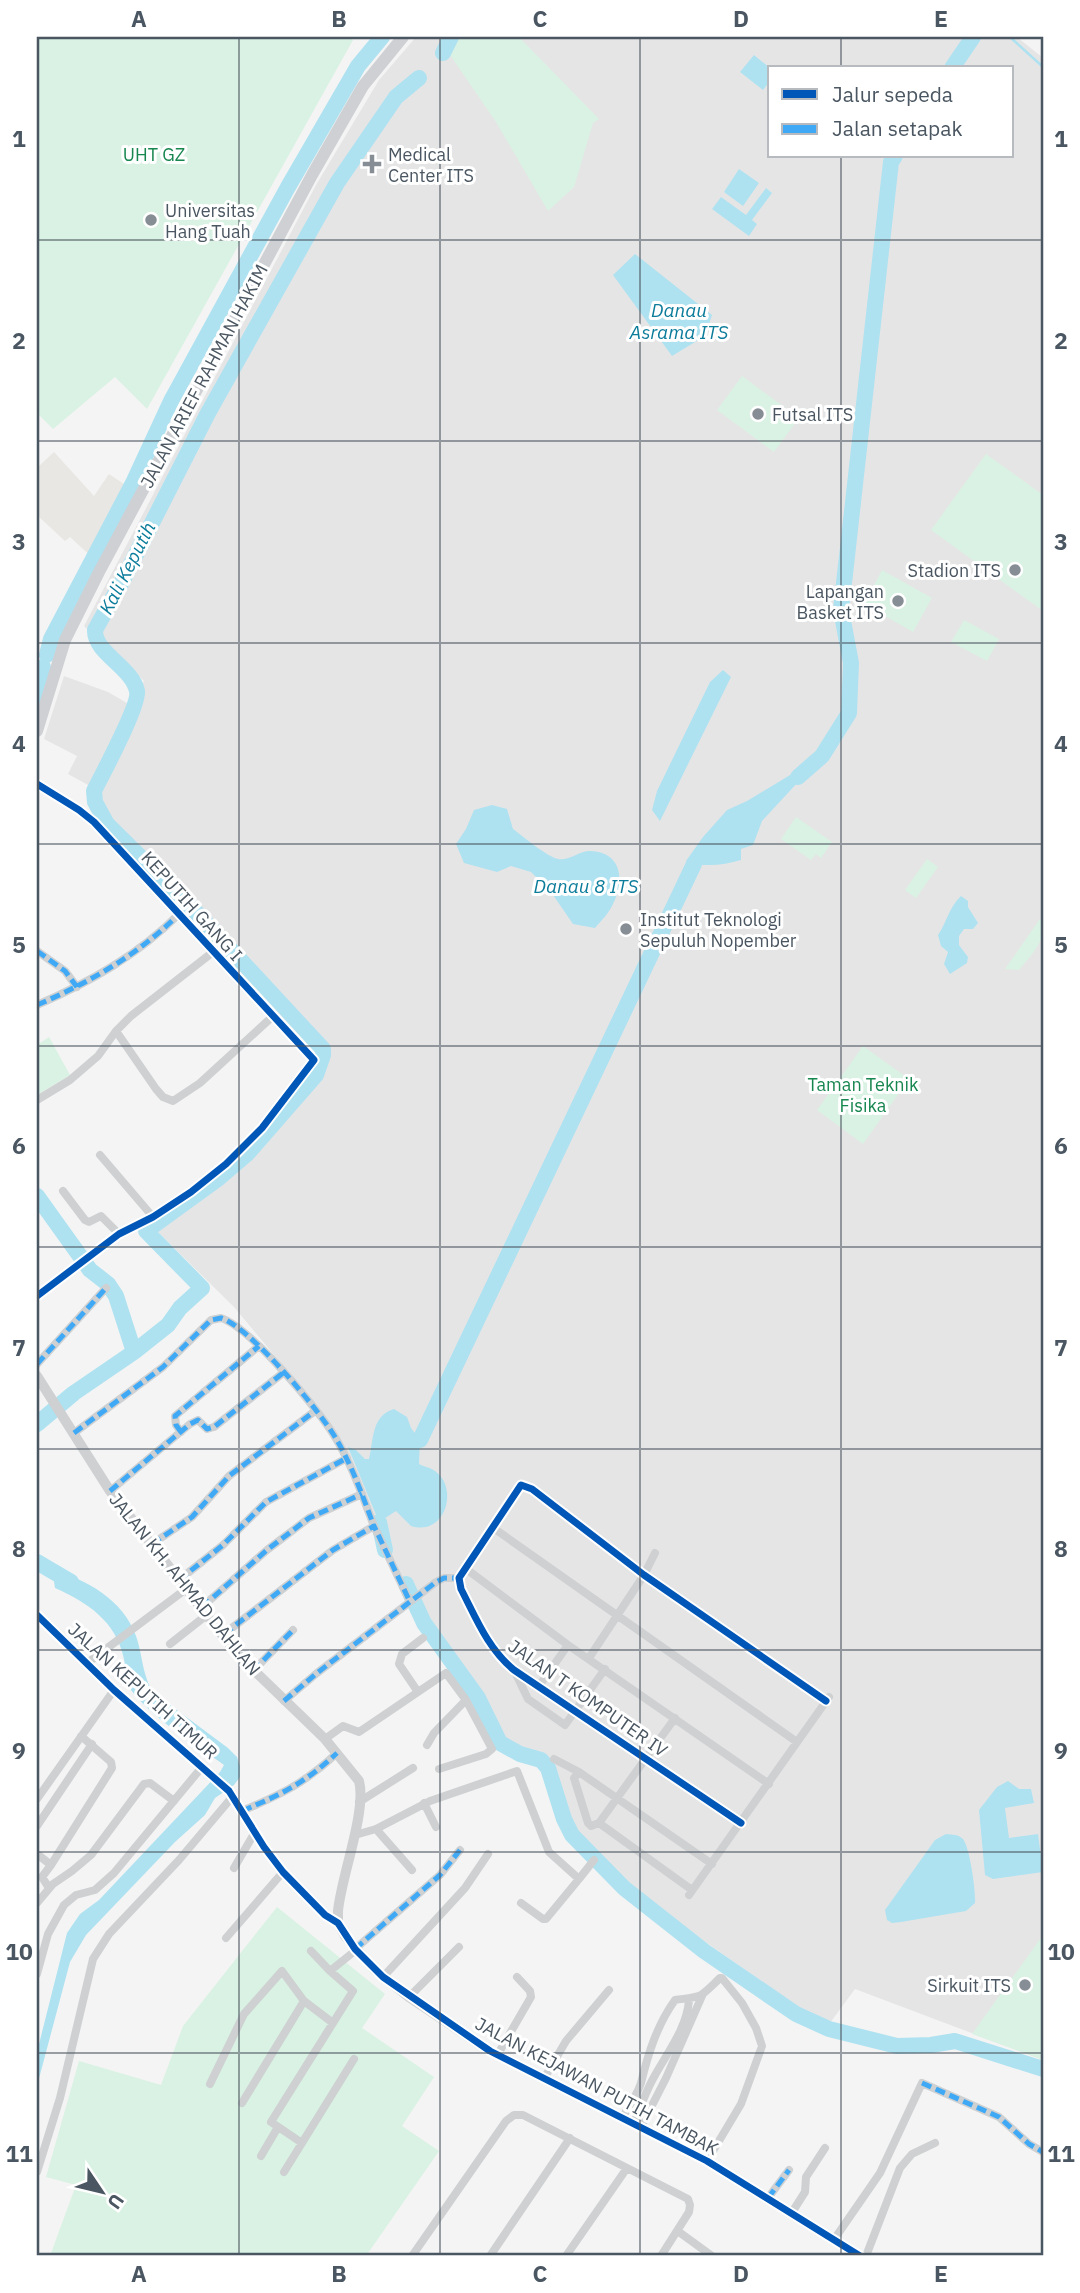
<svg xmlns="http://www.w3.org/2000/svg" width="1080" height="2293" font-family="'IBM Plex Sans',sans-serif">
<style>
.commercial{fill:#e8e7e3}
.education{fill:#e6e5e6;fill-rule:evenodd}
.green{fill:#d9f2e3}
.water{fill:#aee2f0}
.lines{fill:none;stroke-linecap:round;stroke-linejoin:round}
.stream{stroke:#aee2f0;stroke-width:2.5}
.river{stroke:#aee2f0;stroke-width:16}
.minor{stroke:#ced0d2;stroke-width:8}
.tertiary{stroke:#ced0d2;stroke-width:10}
.secondary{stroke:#ced0d4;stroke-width:12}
.quiet{stroke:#3fa9f5;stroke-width:5;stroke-dasharray:10 5;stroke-linecap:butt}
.cycleway-casing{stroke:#fff;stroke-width:11}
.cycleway{stroke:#0057b8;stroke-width:7}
.grid{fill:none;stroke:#4a5661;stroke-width:2;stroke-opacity:0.55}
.poi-dot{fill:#868d94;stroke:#fff;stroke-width:2.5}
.labels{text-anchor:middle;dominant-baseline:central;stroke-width:6;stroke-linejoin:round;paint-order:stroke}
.park-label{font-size:18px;fill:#17864f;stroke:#fff}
.poi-label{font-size:18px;fill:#4a5661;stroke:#fff;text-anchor:start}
.street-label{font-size:18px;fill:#4a5661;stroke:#fff}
.water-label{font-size:19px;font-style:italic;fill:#0c7c9b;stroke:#fff}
.neatline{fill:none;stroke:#4a5661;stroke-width:2.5}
.grid-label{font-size:23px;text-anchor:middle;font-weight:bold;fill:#4a5661}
</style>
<rect width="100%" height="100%" fill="#f4f4f4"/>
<!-- commercial -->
<path class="commercial" d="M54,452L94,496L109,474L130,488L93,558L70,537L65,541L37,515V468Z"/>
<!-- education -->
<path class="education" d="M416,37H1017L1043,58V2060L855,1989L827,2027L694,1934L605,1863L571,1826L547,1759L508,1742L417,1597L375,1539L341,1448L316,1405L234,1307L157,1231L246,1161L300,1101L329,1059L88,798L131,707L90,786L68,774L77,756L44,739L64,676L108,692L132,706L144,681L84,626L316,185L379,80ZM770,68H1012V156H770Z"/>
<!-- green -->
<path class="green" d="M37,37H350L353,40L147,409L115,377L53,429L37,413Z
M456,37H519L599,119L593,123L574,187L548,211L496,122L446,49Z
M742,376L799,418L774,452L717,410Z
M986,454L1043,495V611L931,530Z
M882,570L932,598L913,632L864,604Z
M964,620L999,639L987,661L951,642Z
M796,817L832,842L821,858L816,854L811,860L781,839Z
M927,859L938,867L916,898L905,890Z
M1040,919C1050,938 1030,956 1019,970L1005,969Z
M49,1037L70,1075L37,1095V1045Z
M863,1046L909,1079L863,1144L817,1110Z
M277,1907L385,1994L362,2028L434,2077L402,2126L439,2151L366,2256L278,2254L50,2256L76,2185L46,2177L79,2061L161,2085L183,2026Z
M1043,1935V2060L972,2034Z"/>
<!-- water -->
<path class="water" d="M754,55L770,68V81L763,90L740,72Z
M739,169L759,183L743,206L724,192Z
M766,188L772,193L752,220L757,224L749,236L712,209L721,197L746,215Z
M635,254L712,315L705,336L672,356L613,275Z
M723,670L731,677L660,821L652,810L657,791L710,682Z
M795,772L800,780L762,821L753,845L741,849V860C723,865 705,868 686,861L703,837L727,810L747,801Z
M492,805L507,809L513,829C524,837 546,856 558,859C569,861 579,851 590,851C623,852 625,882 612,906C608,914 601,921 595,928L573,924L551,892L531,872L511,866L497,872L464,863L456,844L466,829L474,810Z
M961,896L968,901V907L978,923L973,929H964L959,936V945L968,957L967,963L950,974L944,964L948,952L941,946L938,935C947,922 949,907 961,896Z
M394,1409L407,1417L411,1428L420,1440L419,1464C424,1467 430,1467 435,1471C460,1489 444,1537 411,1526L396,1511L379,1522L348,1447L356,1450L365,1459H369C374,1439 371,1416 394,1409Z
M52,1569C86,1580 123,1599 136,1636C143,1656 142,1676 154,1693L228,1748L237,1757L240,1766V1777L234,1785L215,1798L205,1815L175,1842L86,1935L70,1962L37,2086V2052L67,1933L80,1914L99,1900L220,1772L224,1765C194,1743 153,1719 131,1690C124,1681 126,1669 124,1659C116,1621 88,1603 55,1588Z
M1008,1781L1019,1789H1031L1034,1803L1005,1808L1009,1838L1038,1834L1043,1872L993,1879L985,1875L979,1810L997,1787Z
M946,1834C953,1835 958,1834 963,1839C970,1848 976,1892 975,1903L966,1911L901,1922L892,1923L887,1920L885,1910L935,1840Z"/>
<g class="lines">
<!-- stream -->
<path class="stream" d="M1010,37L1043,67"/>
<!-- river -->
<path class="river" d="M443,53L451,37
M952,68L973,37
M47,655L51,639L133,483L171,401L288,187L358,66L382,37
M39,701L43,667
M798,777L822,756L849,713L851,663L841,610L891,162L895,156
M37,1196L90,1270L108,1284L116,1296L134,1352L74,1393L37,1424
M134,1352L168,1325L180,1308L202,1288L146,1231L219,1178L247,1154L316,1075L323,1055V1049L195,911L107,824L95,802L94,791C102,775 140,704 137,691C132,667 94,653 95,630L124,578L208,413L337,183L396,97L419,78
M420,1440L694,864
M379,1522L385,1550
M37,1562L71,1582
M406,1584L424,1623L478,1698L500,1743L520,1754L541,1760L548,1768L564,1819L572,1835L624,1888L704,1951L796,2014L829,2029L897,2046L931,2045L955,2041L1043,2069"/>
<!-- minor -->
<path class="minor" d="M37,784L79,810L94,822L314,1060L262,1128L226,1164L191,1192L153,1217L119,1234L37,1296
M37,951L65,971L77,987
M37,1005C90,982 138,955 179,914
M116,1031L156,1089L163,1097L173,1101L200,1083L272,1017
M37,1100L70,1080L98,1056L116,1031L131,1016L213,952
M100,1155L153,1217
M63,1191L85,1220L89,1222L101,1216L119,1234
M37,1364L106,1288
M181,1432L176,1425L175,1416L259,1346
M74,1433L163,1367L211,1320L221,1318C250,1327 319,1410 335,1437C352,1465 362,1495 374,1526
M110,1491L190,1424L198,1420L207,1429L214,1427L283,1373
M492,1527L797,1742
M152,1544L192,1517L229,1476L315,1411
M465,1568L568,1645L769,1784
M179,1580L223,1545L266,1502L347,1458
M202,1607L267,1550L309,1518L362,1494
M37,1615L114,1690L229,1791L264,1847L283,1872L325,1915L338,1923
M224,1634L333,1550L374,1526L410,1602
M170,1644L208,1614
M589,1658L644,1575L655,1553
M86,1664L186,1589
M514,1670L528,1699L565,1725L605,1669
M253,1671L293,1630
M539,1686L568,1645
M418,1692L399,1664L402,1654L423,1638
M284,1701L317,1673L436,1582L444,1578H459
M325,1739L343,1726L359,1732L446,1673L466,1700L492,1749L486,1754L439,1769
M427,1745L434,1733L466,1700
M554,1759L579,1772
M37,1799L114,1690
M359,1802L413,1768
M424,1803L436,1827
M242,1811C282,1794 305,1783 337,1753
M599,1823L591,1826L588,1823L574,1778L579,1772L712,1864
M599,1823L675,1718
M599,1823L692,1890
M741,1823L514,1670C488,1649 476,1618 461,1589L459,1578L521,1485L532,1489L644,1575L826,1701
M37,1826L92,1744
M376,1829L412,1870
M355,1835L376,1829L430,1801L517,1771L549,1852L579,1879L594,1860
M37,1854L51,1865L112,1768L111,1762L81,1736
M234,1868L255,1832
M49,1888L42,1877L51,1865
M689,1895L829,1697
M37,1903L53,1884L72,1871L91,1855L144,1784L150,1783L174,1801
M521,1903L543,1919H546L579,1879
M226,1938L283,1872
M355,1949L440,1875L460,1850
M311,1951L330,1971L356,1950
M37,1974L48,1934L64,1905L76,1895L95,1890L114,1873L202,1767
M383,1977L465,1888L488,1854
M409,1997L459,1947
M498,2054L531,1997L530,1991L517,1977
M545,2077L566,2041L609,1990
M210,2084L244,2014L282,1971L304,2001L333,2023
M242,2103L304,2001
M622,2118C629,2107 637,2095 641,2083C648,2054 657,2025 675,2000C704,1996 698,1999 720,1978H722L742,2003L756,2028L762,2046L741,2104L707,2161
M634,2123C640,2108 646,2091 654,2077C667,2053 687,2028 689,2000
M641,2127L666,2078L702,1996
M302,2143L271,2122L353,1991L330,1971
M261,2156L278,2127
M37,2172L60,2098L93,1959L109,1934L179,1860L233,1796
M284,2172L354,2059
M768,2198L789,2170
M791,2214L805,2192L806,2177L825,2148
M679,2232L712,2256
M833,2241L880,2173L922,2083L999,2117L1029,2144L1043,2152
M412,2256L506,2121L514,2115H523L688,2199L690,2205L689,2212L661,2256
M490,2256L570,2138
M566,2256L627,2168
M866,2256L900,2168L912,2154L935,2143"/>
<!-- tertiary -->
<path class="tertiary" d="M37,1376L110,1491L237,1654L325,1739L359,1781C367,1811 341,1877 338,1911V1923L345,1936L374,1969L409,1997L490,2051L707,2161L860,2256"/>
<!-- secondary -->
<path class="secondary" d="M37,731L65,640L99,572L312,175L363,86L403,37"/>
<!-- quiet -->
<path class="quiet" d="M37,951L65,971L77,987
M37,1005C90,982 138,955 179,914
M37,1364L106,1288
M181,1432L176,1425L175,1416L259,1346
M74,1433L163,1367L211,1320L221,1318C250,1327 319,1410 335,1437C352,1465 362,1495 374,1526
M110,1491L190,1424L198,1420L207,1429L214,1427L283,1373
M152,1544L192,1517L229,1476L315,1411
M179,1580L223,1545L266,1502L347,1458
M202,1607L267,1550L309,1518L362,1494
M224,1634L333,1550L374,1526L410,1602
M253,1671L293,1630
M284,1701L317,1673L436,1582L444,1578H459
M242,1811C282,1794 305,1783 337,1753
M355,1949L440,1875L460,1850
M922,2083L999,2117L1029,2144L1043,2152
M768,2198L789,2170"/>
<!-- cycleway casing -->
<g class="cycleway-casing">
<path id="cycleway" d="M37,784L79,810L94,822L314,1060L262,1128L226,1164L191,1192L153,1217L119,1234L37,1296
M37,1615L114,1690L229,1791L264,1847L283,1872L325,1915L338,1923L355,1949L383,1977L490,2051L707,2161L860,2256
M741,1823L514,1670C488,1649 476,1618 461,1589L459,1578L521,1485L532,1489L644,1575L826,1701"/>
</g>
<!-- cycleway -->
<use href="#cycleway" class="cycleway"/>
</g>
<!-- grid -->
<path class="grid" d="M239,37V2256M440,37V2256M640,37V2256M841,37V68M841,156V2256M37,240H1043M37,441H1043M37,643H1043M37,844H1043M37,1046H1043M37,1247H1043M37,1449H1043M37,1650H1043M37,1852H1043M37,2053H1043"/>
<!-- markers -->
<g class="poi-dot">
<path d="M368.5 153.5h7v7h7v7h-7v7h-7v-7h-7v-7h7z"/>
<circle cx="151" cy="220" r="7"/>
<circle cx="758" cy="414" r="7"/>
<circle cx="1015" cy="570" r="7"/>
<circle cx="898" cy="601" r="7"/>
<circle cx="626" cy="929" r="7"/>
<circle cx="1025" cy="1985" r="7"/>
</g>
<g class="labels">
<!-- park labels -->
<g class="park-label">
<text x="154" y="154">UHT GZ</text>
<text x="863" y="1084">Taman Teknik<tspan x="863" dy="21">Fisika</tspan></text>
</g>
<!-- poi labels -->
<g class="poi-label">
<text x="388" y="154">Medical<tspan x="388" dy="21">Center ITS</tspan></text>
<text x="165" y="210">Universitas<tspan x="165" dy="21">Hang Tuah</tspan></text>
<text x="772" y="414">Futsal ITS</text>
<text x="1001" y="570" text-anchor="end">Stadion ITS</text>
<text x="884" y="591" text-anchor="end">Lapangan<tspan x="884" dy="21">Basket ITS</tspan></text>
<text x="640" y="919">Institut Teknologi<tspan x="640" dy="21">Sepuluh Nopember</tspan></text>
<text x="1011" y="1985" text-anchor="end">Sirkuit ITS</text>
</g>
<!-- street labels -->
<g class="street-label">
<text transform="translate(204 376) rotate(-62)">JALAN ARIEF RAHMAN HAKIM</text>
<text transform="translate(192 906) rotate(48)">KEPUTIH GANG I</text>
<text transform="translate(185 1584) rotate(51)">JALAN KH. AHMAD DAHLAN</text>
<text transform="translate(143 1691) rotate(42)">JALAN KEPUTIH TIMUR</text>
<text transform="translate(588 1698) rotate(35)">JALAN T KOMPUTER IV</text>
<text transform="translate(597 2086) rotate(28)">JALAN KEJAWAN PUTIH TAMBAK</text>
</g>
<!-- water labels -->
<g class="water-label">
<text x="679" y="310">Danau<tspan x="679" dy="22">Asrama ITS</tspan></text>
<text transform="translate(127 568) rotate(-63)">Kali Keputih</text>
<text x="586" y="886">Danau 8 ITS</text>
</g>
</g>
<!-- border -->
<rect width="1080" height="2293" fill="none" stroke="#ffffff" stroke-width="77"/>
<!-- legend -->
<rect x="768" y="66" width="245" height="91" fill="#ffffff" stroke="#b7bbc0" stroke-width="2"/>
<rect x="782" y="89" width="35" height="10" fill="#0057b8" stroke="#b7bbc0" stroke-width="2"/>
<text x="832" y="102" font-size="21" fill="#4a5661">Jalur sepeda</text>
<rect x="782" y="124" width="35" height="10" fill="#3fa9f5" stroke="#b7bbc0" stroke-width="2"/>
<text x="832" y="136" font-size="21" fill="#4a5661">Jalan setapak</text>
<!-- north arrow -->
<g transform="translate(102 2192) rotate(125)" stroke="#ffffff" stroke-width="5" paint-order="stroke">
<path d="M0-5L12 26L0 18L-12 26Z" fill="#4a5661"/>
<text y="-10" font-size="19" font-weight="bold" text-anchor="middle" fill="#4a5661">U</text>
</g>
<rect x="38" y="38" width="1004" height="2216" class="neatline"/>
<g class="grid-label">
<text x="139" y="27">A</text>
<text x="339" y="27">B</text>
<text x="540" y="27">C</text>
<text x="741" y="27">D</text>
<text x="941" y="27">E</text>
<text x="19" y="147">1</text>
<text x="1061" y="147">1</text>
<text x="19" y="349">2</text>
<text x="1061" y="349">2</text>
<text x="19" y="550">3</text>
<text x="1061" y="550">3</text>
<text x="19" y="752">4</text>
<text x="1061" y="752">4</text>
<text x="19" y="953">5</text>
<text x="1061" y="953">5</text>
<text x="19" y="1154">6</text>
<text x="1061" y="1154">6</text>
<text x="19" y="1356">7</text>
<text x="1061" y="1356">7</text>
<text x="19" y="1557">8</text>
<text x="1061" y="1557">8</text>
<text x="19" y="1759">9</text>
<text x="1061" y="1759">9</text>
<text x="19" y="1960">10</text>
<text x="1061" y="1960">10</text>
<text x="19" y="2162">11</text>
<text x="1061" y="2162">11</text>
<text x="139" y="2282">A</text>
<text x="339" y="2282">B</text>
<text x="540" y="2282">C</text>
<text x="741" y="2282">D</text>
<text x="941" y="2282">E</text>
</g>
</svg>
